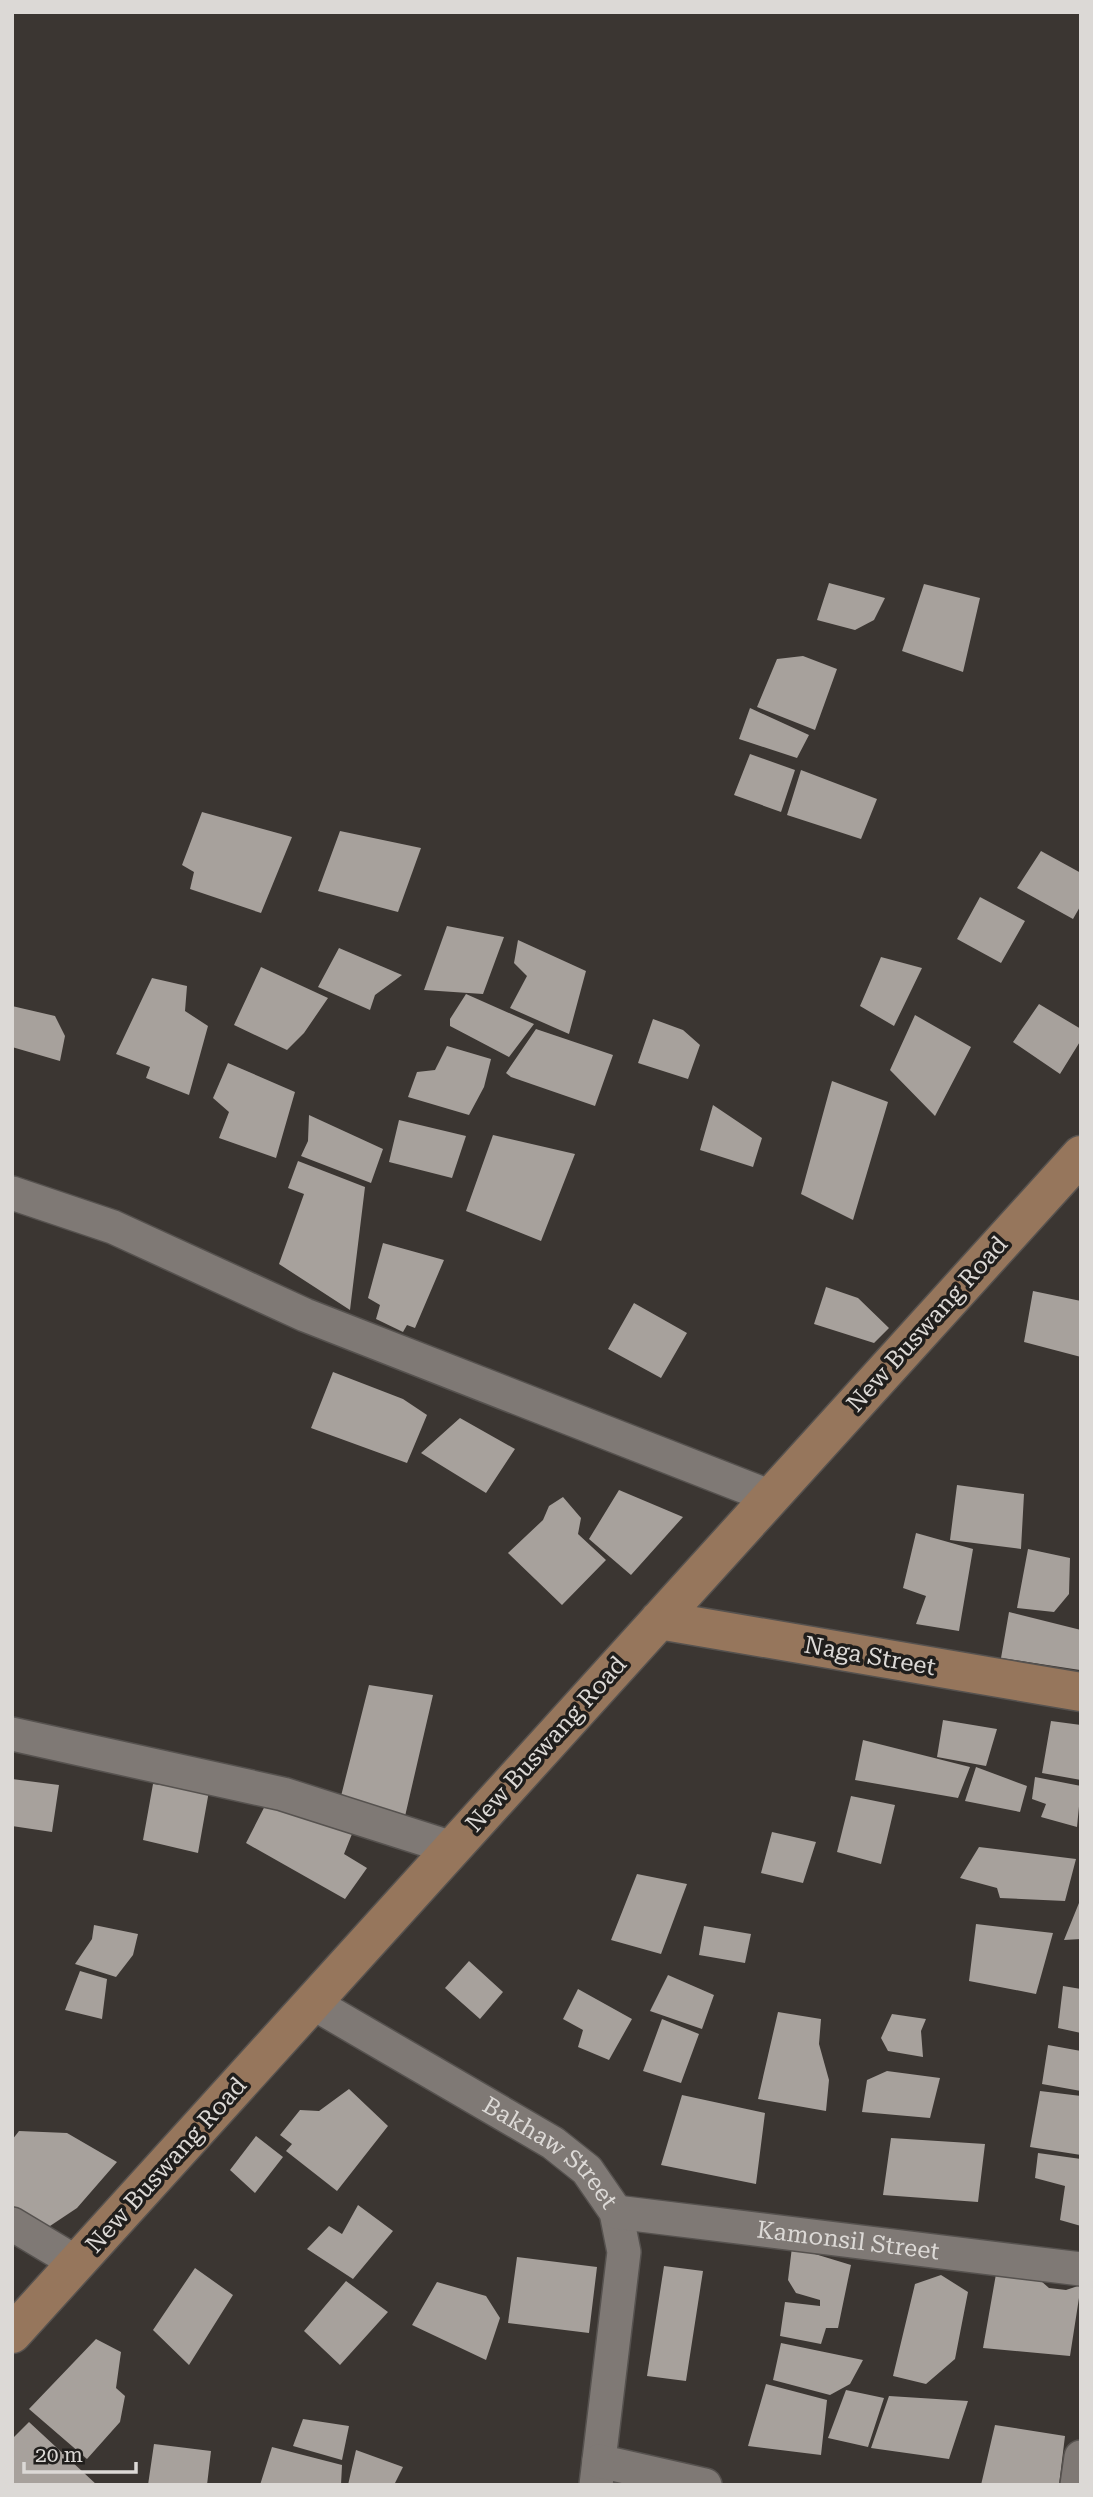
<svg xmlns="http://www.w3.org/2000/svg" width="1093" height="2497" font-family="'Roboto Serif',serif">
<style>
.building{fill:#a7a19c}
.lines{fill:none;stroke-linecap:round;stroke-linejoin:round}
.street-casing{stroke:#56524f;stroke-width:36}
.secondary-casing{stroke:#56524f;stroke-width:41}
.street{stroke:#7f7975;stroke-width:33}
.secondary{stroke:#96765c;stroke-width:38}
.labels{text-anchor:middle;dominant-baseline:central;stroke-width:7;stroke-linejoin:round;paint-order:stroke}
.street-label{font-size:24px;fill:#dcd9d6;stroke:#201e1c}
</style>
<rect width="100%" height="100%" fill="#3b3632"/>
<!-- building -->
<path class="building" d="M829,583L885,598L874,620L855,630L817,620Z
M924,584L980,598L963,672L902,651Z
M803,656L837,669L815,730L757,707L777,659Z
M750,708L809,735L797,758L739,739Z
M750,754L795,770L781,812L734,795Z
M801,770L877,799L861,839L787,815Z
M202,812L292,837L261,913L190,889L194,872L182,865Z
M340,831L421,848L398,912L318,891Z
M1041,851L1081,873V905L1073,919L1017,888Z
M980,897L1025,921L1001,963L957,939Z
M447,926L504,937L483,994L424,990Z
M518,940L586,971L569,1034L510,1008L527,976L514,963Z
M339,948L402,975L375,995L370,1010L318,987Z
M881,957L922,968L894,1026L860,1006Z
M261,967L328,998L304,1033L287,1050L234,1025Z
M152,978L187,986L185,1011L208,1026L189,1095L146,1078L150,1067L116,1054Z
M466,994L534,1024L509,1057L450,1026V1019Z
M1039,1004L1081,1029V1040L1060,1074L1013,1042Z
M12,1006L55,1016L65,1036L60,1061L12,1047Z
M915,1015L971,1047L935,1116L890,1070Z
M653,1019L683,1030L700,1045L688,1079L638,1063Z
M536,1029L613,1055L595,1106L511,1077L506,1073Z
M447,1046L491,1059L484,1087L469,1115L408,1097L417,1072L435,1070Z
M228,1063L295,1092L276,1158L219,1138L229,1112L213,1098Z
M832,1081L888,1102L853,1220L801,1194Z
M713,1105L762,1138L753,1167L700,1150Z
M309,1115L383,1149L371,1183L301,1156L308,1141Z
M399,1120L466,1136L452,1178L389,1162Z
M493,1135L575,1154L541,1241L466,1211Z
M298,1161L365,1187L350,1310L279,1264L304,1194L288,1188Z
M383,1243L444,1260L415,1328L407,1325L403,1332L376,1319L380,1305L368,1298Z
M826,1287L858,1298L889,1328L874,1343L814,1324Z
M1033,1291L1081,1301V1357L1024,1342Z
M634,1303L687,1333L661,1378L608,1349Z
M333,1372L403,1399L427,1415L407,1463L311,1428Z
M460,1418L515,1449L486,1493L421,1453Z
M957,1485L1024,1494L1021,1549L950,1540Z
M619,1490L683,1517L631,1575L589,1539Z
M563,1497L581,1518L578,1534L606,1560L562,1605L508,1553L543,1520L549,1506Z
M916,1533L973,1549L959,1631L916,1624L926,1596L903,1588Z
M1028,1549L1070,1558L1069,1594L1054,1612L1017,1608Z
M1009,1612L1081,1630L1080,1670L1001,1658Z
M369,1685L433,1695L403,1825L338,1808Z
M943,1720L997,1729L986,1766L937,1757Z
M1051,1721L1081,1725V1780L1042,1773Z
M863,1740L970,1767L958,1798L855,1780Z
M976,1767L1027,1786L1020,1812L965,1801Z
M1035,1777L1081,1786L1077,1827L1041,1817L1046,1804L1032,1799Z
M12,1779L59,1785L52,1832L12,1826Z
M153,1784L209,1791L198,1853L143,1840Z
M271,1794L354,1829L344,1854L367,1868L345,1899L246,1843Z
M851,1796L895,1805L881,1864L837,1852Z
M772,1832L816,1842L803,1883L761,1873Z
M979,1847L1076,1859L1065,1901L1000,1898L997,1888L960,1878Z
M637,1874L687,1884L661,1954L611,1940Z
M1081,1898V1939L1064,1940Z
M976,1924L1053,1933L1036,1994L969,1981Z
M94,1925L138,1934L133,1955L116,1977L75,1964L92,1939Z
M704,1926L751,1934L745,1963L699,1955Z
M469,1961L503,1992L480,2019L445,1988Z
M80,1971L107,1979L102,2019L65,2010Z
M668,1975L714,1995L702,2029L650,2011Z
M1063,1986L1081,1989V2033L1058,2028Z
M578,1989L632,2019L609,2060L578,2047L583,2030L563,2019Z
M778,2012L821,2019L819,2044L829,2080L826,2111L758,2099Z
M892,2014L926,2019L921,2031L923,2057L888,2051L881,2038Z
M662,2019L699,2034L681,2083L643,2071Z
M1048,2045L1081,2051V2091L1042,2084Z
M887,2071L940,2078L930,2118L862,2112L867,2080Z
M349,2089L388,2126L337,2191L286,2151L292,2144L280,2135L300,2110L319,2111Z
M1040,2091L1081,2096V2155L1030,2147Z
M682,2095L765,2113L756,2184L661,2165Z
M19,2131L67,2133L117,2162L77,2208L41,2232L12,2213V2140Z
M256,2136L283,2157L255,2193L230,2170Z
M891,2138L985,2144L978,2202L883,2195Z
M1038,2153L1081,2159V2226L1060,2220L1065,2186L1035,2178Z
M358,2205L393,2231L353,2279L307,2249L329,2226L342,2234Z
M792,2247L851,2265L838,2328H826L821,2344L780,2336L785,2302L820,2306V2300L796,2293L788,2280Z
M517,2257L597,2267L589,2333L508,2323Z
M664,2266L703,2271L686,2381L647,2376Z
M195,2268L233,2295L189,2365L153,2330Z
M996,2274H1033L1049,2288L1066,2290L1081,2285L1070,2356L983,2348Z
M941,2275L968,2292L955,2359L926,2384L893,2376L915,2284Z
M346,2281L388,2312L340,2365L304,2331Z
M437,2282L486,2296L500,2318L486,2360L412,2325Z
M96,2339L121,2352L116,2388L125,2396L120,2422L87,2459L29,2409Z
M781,2343L863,2360L850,2384L830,2395L773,2380Z
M766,2384L827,2400L821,2455L748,2446Z
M846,2390L884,2398L868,2447L828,2438Z
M889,2396L968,2401L949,2459L871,2448Z
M303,2419L349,2426L342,2460L293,2446Z
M29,2422L97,2485H12V2439Z
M995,2425L1065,2436L1059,2485H981Z
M154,2444L211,2451L207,2485H148Z
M272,2447L342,2465L341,2485H260Z
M356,2450L403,2467L394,2485H348Z"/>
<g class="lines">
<!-- street casing -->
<g class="street-casing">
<g id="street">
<path d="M12,1193L113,1227L305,1315L771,1497"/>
<path d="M12,1734L283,1794L452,1848"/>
<path id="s1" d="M313,2003L553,2143L587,2170L616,2212L624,2252L596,2485"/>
<path id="s2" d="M616,2212L1081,2269"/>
<path d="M12,2224L77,2263"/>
<path d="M599,2461L705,2485"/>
<path d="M1077,2485L1081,2457"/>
</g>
</g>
<!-- secondary casing -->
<g class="secondary-casing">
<path id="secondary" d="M659,1620L1081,1692
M12,2334L1081,1155"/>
</g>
<!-- street -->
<use href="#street" class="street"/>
<!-- secondary -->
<use href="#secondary" class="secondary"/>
</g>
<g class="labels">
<!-- street labels -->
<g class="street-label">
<text transform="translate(927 1324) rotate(-48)">New Buswang Road</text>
<text transform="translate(870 1656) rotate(10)">Naga Street</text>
<text transform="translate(546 1744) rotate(-48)">New Buswang Road</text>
<text stroke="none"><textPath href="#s1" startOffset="282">Bakhaw Street</textPath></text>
<text transform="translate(166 2165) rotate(-48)">New Buswang Road</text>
<text stroke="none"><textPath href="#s2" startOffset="234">Kamonsil Street</textPath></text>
</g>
</g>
<!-- border -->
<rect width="1093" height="2497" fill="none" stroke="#dcd9d6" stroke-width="28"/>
<!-- scale -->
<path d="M24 2462v10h112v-10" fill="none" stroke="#dcd9d6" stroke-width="3.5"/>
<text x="35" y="2462" font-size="21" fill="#dcd9d6" stroke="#201e1c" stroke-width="5" paint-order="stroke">20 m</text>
</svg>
